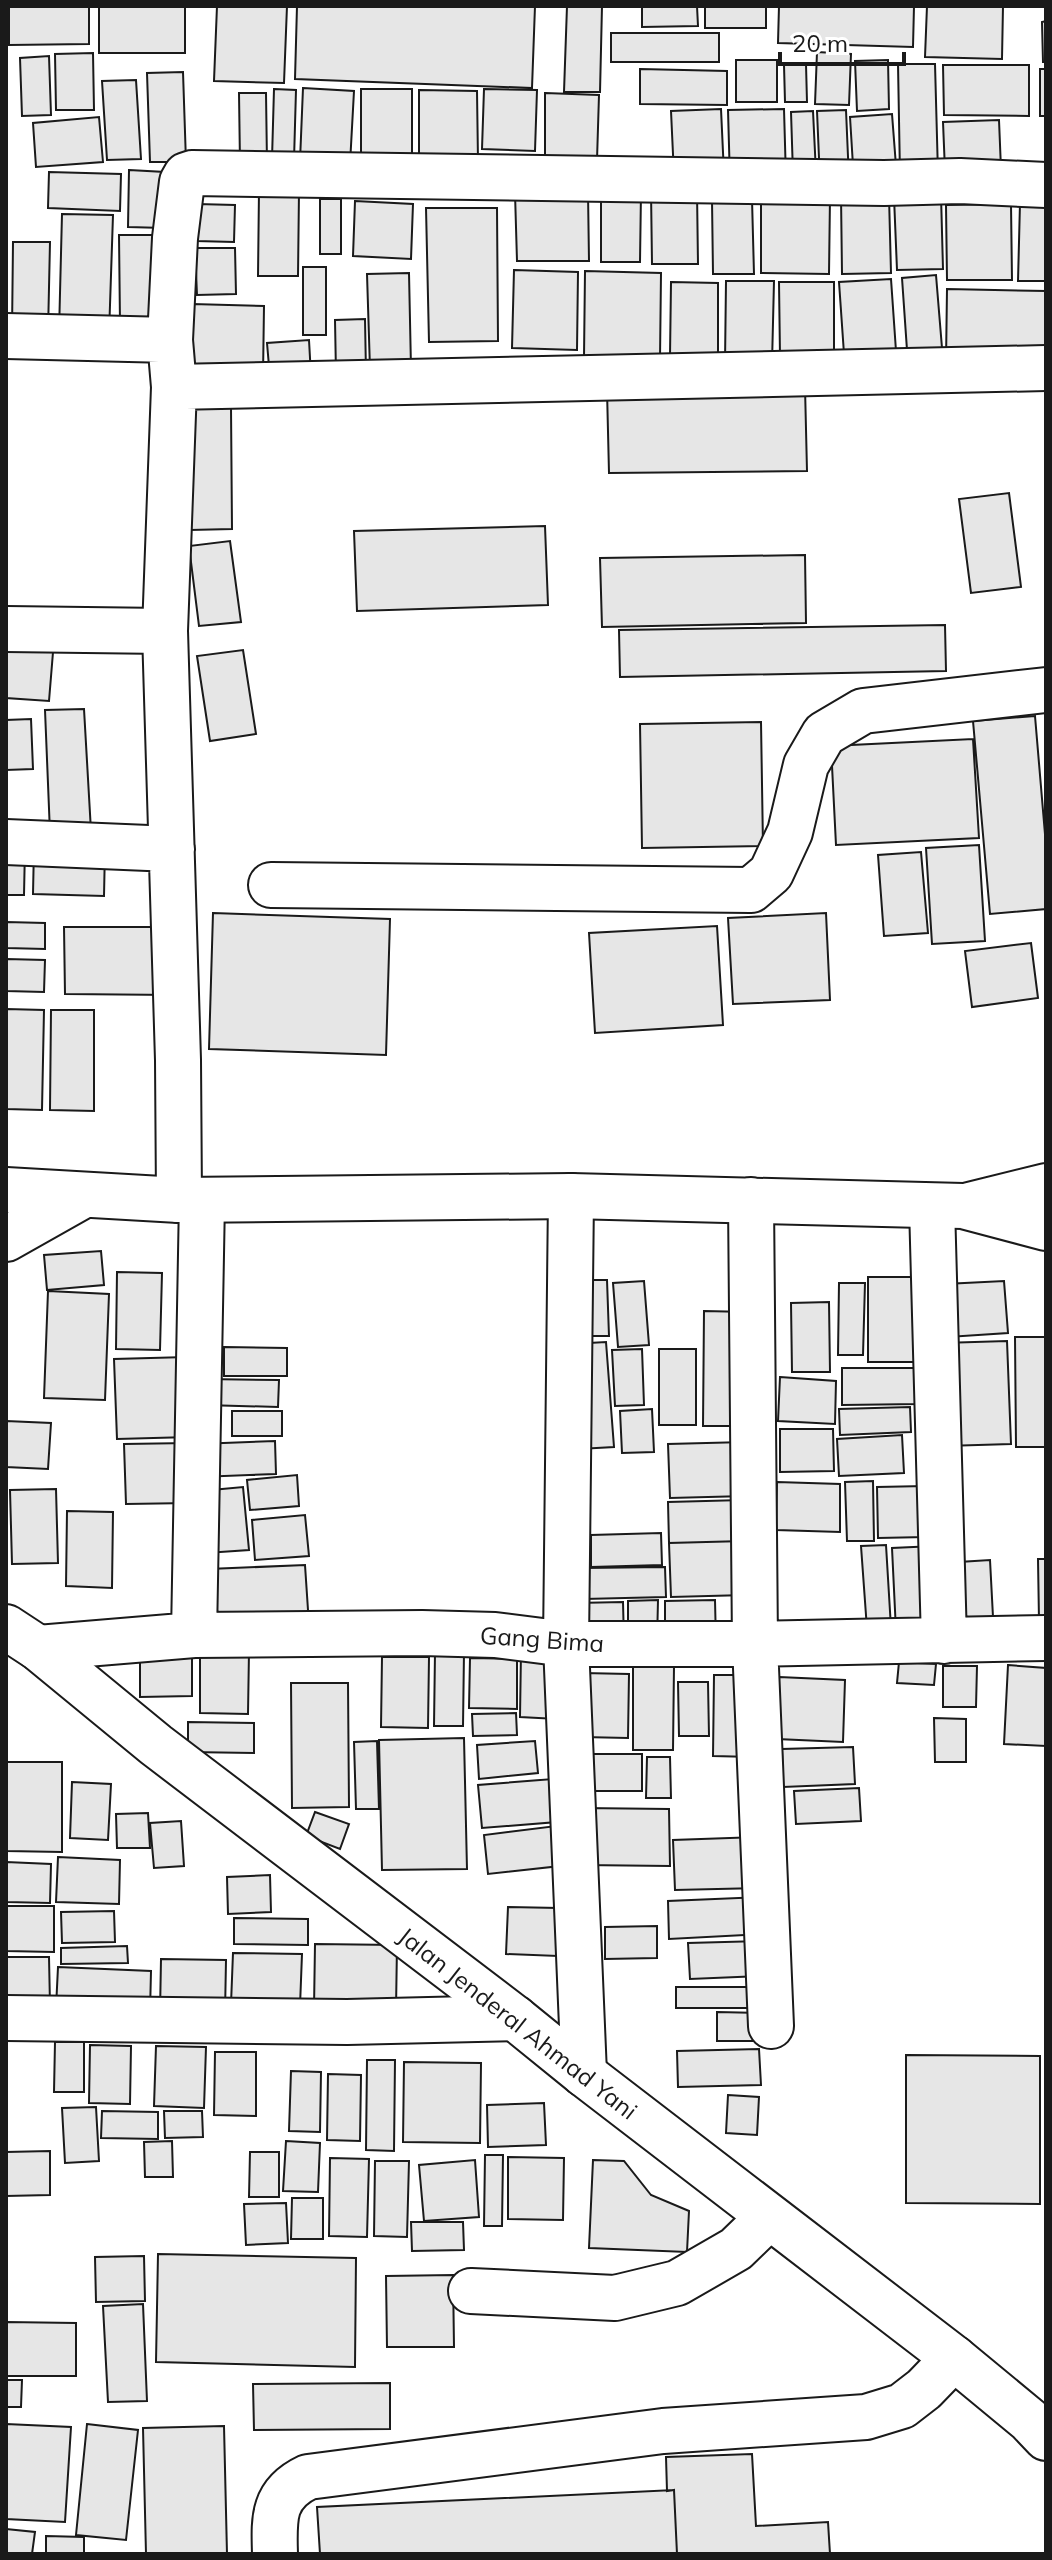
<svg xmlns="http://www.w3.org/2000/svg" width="1052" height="2560" font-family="Mulish,sans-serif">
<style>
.building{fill:#e6e6e6;stroke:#1a1a1a;stroke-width:2}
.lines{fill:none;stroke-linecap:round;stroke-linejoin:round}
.minor-casing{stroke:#1a1a1a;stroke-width:48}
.highway-casing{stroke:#1a1a1a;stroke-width:48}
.minor{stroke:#fff;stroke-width:44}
.highway{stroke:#fff;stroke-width:44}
.labels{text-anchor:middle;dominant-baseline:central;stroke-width:6;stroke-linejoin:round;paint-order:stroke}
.street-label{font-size:24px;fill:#1a1a1a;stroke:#fff}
</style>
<rect width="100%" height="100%" fill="#fff"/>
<!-- building -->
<path class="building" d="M9,6H89V44L9,45Z
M99,6H185V53H99Z
M217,6H287L284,83L214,81Z
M297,6H535L532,88L295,79Z
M567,6H602L600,92H564Z
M642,6H697L698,26L642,27Z
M705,6H766V28H705Z
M779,6H914L913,47L778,43Z
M927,6H1003L1002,59L925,57Z
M1046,21V62H1043L1042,22Z
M611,33H719V62H611Z
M817,52L851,54L849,105L815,104Z
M93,53L94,110H56L55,54Z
M49,56L51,115L22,116L20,58Z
M736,60H777V102H736Z
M888,60L889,109L857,111L855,61Z
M806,64L807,102H785L784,65Z
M898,64H935L938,174L900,175Z
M943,65H1029V116L944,115Z
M640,69L727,71V105L640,104Z
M1040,69H1046V116H1040Z
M183,72L186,162H150L147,73Z
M136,80L141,159L107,160L102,81Z
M303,88L354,91L350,164L300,161Z
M274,89L296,90L294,160L272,159Z
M361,89H412V171L361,170Z
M484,89L537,90L535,151L482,149Z
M419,90L477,91L478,161L419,160Z
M239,93H266L267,163H240Z
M545,93L599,95L597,160H545Z
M721,109L724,174L674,176L671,111Z
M784,109L786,179L730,181L728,110Z
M846,110L849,180L820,182L817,111Z
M813,111L816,173L793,174L791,112Z
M892,114L897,179L854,182L850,117Z
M99,117L103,162L36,167L33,123Z
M999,120L1001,169L945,171L943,122Z
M129,170L165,172L164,228L128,227Z
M49,172L121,174L120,211L48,208Z
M259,190L299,191L298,276H258Z
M601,191L641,192L640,262H601Z
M651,191H697L698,264H652Z
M588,192L589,261H517L515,193Z
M941,195L943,269L897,270L894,197Z
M761,196L830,197L829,274L761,273Z
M841,196H889L891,273L842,274Z
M320,199H341V254H320Z
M752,199L754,274H713L712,200Z
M355,201L413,204L411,259L353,256Z
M1020,203L1046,204V281H1018Z
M197,204L235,205L234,242L196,241Z
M1011,204L1012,280H947L946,205Z
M426,208H497L498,341L429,342Z
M62,214L113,215L109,335L59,333Z
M119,235H163L164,323H120Z
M13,242H50L48,333L12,332Z
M195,248H235L236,294L197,295Z
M303,267H326V335H303Z
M514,270L578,272L577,350L512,348Z
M585,271L661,273L660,359L584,357Z
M409,273L411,368L370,369L367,274Z
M936,275L942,348L907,350L902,278Z
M891,279L896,351L844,354L839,282Z
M726,281H774L772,364L725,363Z
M671,282L718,283V357L670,356Z
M779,282H834V356H780Z
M947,289L1046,291V363L946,362Z
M192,304L264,306L263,376L191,374Z
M365,319L366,373L336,374L335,320Z
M309,340L311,376L270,378L267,343Z
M805,387L807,471L609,473L607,390Z
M189,407H231L232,529L190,530Z
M1009,493L1021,587L971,593L959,499Z
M545,526L548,605L357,611L354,531Z
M230,541L241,622L199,626L189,546Z
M805,555L806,623L602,627L600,558Z
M945,625L946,671L620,677L619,630Z
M6,637L54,640L49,701L6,698Z
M243,650L256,734L210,741L197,656Z
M84,709L91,831L50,833L45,710Z
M1035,716L1046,846V909L990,914L973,721Z
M31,719L33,769L6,770V720Z
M761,722L763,846L642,848L640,724Z
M973,739L979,838L836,845L831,746Z
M979,845L985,941L932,944L926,848Z
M6,846L25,847L24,895H6Z
M34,846L105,848L104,896L33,894Z
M921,852L928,933L884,936L878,855Z
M213,913L390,919L386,1055L209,1049Z
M826,913L830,1000L733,1004L728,918Z
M6,922L45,923V949L6,948Z
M717,926L723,1025L595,1033L589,933Z
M64,927H174V995L65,994Z
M1031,943L1038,998L972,1007L965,951Z
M6,959L45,960L44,992L6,991Z
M6,1009L44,1010L42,1110L6,1109Z
M51,1010H94V1111L50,1110Z
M101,1251L104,1285L47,1290L44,1255Z
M117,1272L162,1273L160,1350L116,1349Z
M868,1277H918L917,1362H868Z
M572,1280H607L609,1336H574Z
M644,1281L649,1345L618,1347L613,1283Z
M1004,1281L1008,1333L948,1337L945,1284Z
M839,1283H865L863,1355H838Z
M48,1291L109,1294L105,1400L44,1398Z
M829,1302L830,1372H792L791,1303Z
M704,1311L748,1312L747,1426H703Z
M1015,1337H1046V1447H1016Z
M1007,1341L1011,1444L945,1446L942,1343Z
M606,1342L614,1447L579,1449L571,1344Z
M224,1347L287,1348V1376H224Z
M642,1349L644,1405L615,1406L612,1350Z
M659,1349H696V1425H659Z
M187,1357L190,1437L117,1439L114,1359Z
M842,1368H919L920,1404L842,1405Z
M780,1377L836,1381L835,1424L778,1421Z
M205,1379L279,1380L278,1407L205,1405Z
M910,1407L911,1432L840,1435L839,1409Z
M652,1409L654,1452L622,1453L620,1411Z
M232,1411H282V1436H232Z
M6,1421L51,1423L48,1469L6,1467Z
M780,1429H833L834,1471L780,1472Z
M902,1435L904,1473L839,1476L837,1439Z
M275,1441L276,1474L199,1477L198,1444Z
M745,1442L746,1496L670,1498L668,1444Z
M189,1443L190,1503L126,1504L124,1444Z
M297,1475L299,1506L250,1510L247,1480Z
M873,1481L874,1541H847L845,1482Z
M777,1482L840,1484V1532L776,1530Z
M925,1486L926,1537L878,1538L877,1487Z
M243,1487L249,1550L206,1553L201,1491Z
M56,1489L58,1563L12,1564L10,1490Z
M743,1500L744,1541L669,1543L668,1502Z
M67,1511L113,1512L112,1588L66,1586Z
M305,1515L309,1556L255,1560L252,1520Z
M661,1533L662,1565L591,1567V1535Z
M744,1541L746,1595L671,1597L669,1543Z
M886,1545L891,1628L867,1629L861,1546Z
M935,1546L939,1629L896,1631L892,1548Z
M1038,1559H1046V1621H1039Z
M990,1560L994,1636L963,1637L959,1562Z
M305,1565L309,1625L213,1630L209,1569Z
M665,1567L666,1597L584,1599V1568Z
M658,1600L657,1643L628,1642V1601Z
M715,1600L716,1643L665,1644V1601Z
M623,1602L624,1642H577L576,1603Z
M140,1651H192V1696L140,1697Z
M200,1651H249L248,1714L200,1713Z
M521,1651H558L557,1719L520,1717Z
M435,1652H464L463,1726H434Z
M382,1657H429L428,1728L381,1727Z
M470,1658L517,1659V1709L469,1708Z
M899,1662L936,1664L934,1685L897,1683Z
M1008,1665L1046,1668V1746L1004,1744Z
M633,1666H674L673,1750H633Z
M943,1666H977L976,1707H943Z
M583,1673L629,1674L628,1738L582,1737Z
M714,1675H753V1757L713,1756Z
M779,1677L845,1680L843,1742L777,1739Z
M678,1682H708L709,1736H679Z
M291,1683H348L349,1807L292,1808Z
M516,1713L517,1735L473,1736L472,1714Z
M934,1718L966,1719V1762H935Z
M188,1722L254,1723V1753L188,1752Z
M464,1738L467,1869L382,1870L379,1740Z
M377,1741L379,1809H356L354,1742Z
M535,1741L538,1773L479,1779L477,1745Z
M853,1747L855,1784L783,1787L782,1749Z
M593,1754H642V1791H594Z
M647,1757H670L671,1798H646Z
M6,1762H62V1852L6,1851Z
M553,1779L557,1822L482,1828L478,1785Z
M72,1782L111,1784L108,1840L70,1838Z
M859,1788L861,1821L796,1824L794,1791Z
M582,1808L669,1809L670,1866L582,1865Z
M315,1812L349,1824L340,1849L306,1836Z
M148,1813L150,1848H117L116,1814Z
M181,1821L184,1866L154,1868L150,1823Z
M556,1826L560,1866L488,1874L484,1835Z
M758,1837L760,1888L675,1890L673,1840Z
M58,1857L120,1860L119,1904L56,1902Z
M6,1862L51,1864L50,1903L6,1902Z
M270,1875L271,1912L228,1914L227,1877Z
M762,1897L764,1934L669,1939L668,1901Z
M6,1906H54V1952L6,1951Z
M508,1907L559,1908L558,1956L506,1954Z
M114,1911L115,1942L62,1943L61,1912Z
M234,1918L308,1919V1945L234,1944Z
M657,1926V1958L605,1959V1927Z
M761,1941V1976L690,1979L688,1943Z
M315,1944L397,1945L396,2009L314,2008Z
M127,1946L128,1963L61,1964V1948Z
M233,1953L302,1954L300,2006L231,2004Z
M6,1957H49L50,2005H6Z
M161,1959L226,1960L225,2014L160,2013Z
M58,1967L151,1971L150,2012L56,2008Z
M676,1987H762V2008H676Z
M717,2012L761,2013V2041H717Z
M55,2042H84V2092H54Z
M90,2045L131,2046L130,2104L89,2103Z
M156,2046L206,2047L204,2108L154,2106Z
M759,2049L761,2085L678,2087L677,2051Z
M215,2052H256V2116L214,2115Z
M906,2055L1040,2056V2204L906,2203Z
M367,2060H395L394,2151L366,2150Z
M404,2062L481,2063L480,2143L403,2142Z
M291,2071L321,2072L320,2132L289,2131Z
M328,2074L361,2075L360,2141L327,2140Z
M728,2095L759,2097L757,2135L726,2133Z
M544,2103L546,2145L488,2147L487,2105Z
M96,2107L99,2161L65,2163L62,2108Z
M102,2111L158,2112V2139L101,2138Z
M164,2111H202L203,2137L165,2138Z
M172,2141L173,2177H145L144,2142Z
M286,2141L320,2143L318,2192L283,2191Z
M50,2151V2195L6,2196V2152Z
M250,2152H279V2197H249Z
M485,2155H503L502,2226H484Z
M508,2157L564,2158L563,2220L508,2219Z
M330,2158L369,2159L367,2237L329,2236Z
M475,2160L479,2217L424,2221L419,2165Z
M593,2160L624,2161L651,2195L689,2211L687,2252L589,2248Z
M375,2161H409L407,2237L374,2236Z
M292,2198H323V2239H291Z
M286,2203L288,2243L246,2245L244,2204Z
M411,2222H463L464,2250L412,2251Z
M158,2254L356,2258L355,2367L156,2362Z
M144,2256L145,2301L96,2302L95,2257Z
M453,2275L454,2347H387L386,2276Z
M143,2304L147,2401L108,2402L103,2306Z
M6,2322L76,2323V2376H6Z
M6,2380H22L21,2407H6Z
M390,2383V2429L254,2430L253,2384Z
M6,2424L71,2427L65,2522L6,2519Z
M87,2424L138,2430L126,2540L76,2535Z
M224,2426L227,2554H146L143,2428Z
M752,2454L756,2526L828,2522L830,2554H677L674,2490L667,2491L666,2457Z
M674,2490L677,2554H320L317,2507Z
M6,2529L35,2532L32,2554H6Z
M46,2536L84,2537V2554H46Z"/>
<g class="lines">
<!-- minor casing -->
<g class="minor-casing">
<path id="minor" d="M6,336L170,340L174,387L165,631L178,1060L179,1200
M170,340L175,238L182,182L186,175L192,173L884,183L960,181L1046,185
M174,387L1046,368
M6,629L165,631
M6,842L172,849
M271,885L751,890L771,873L790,832L806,765L824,734L863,711L1046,690
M571,1196L566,1644L584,2074
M751,1200L755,1644L771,2026
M932,1206L944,1641
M194,1635L202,1200
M38,1648L194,1635L422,1633L495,1635L566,1644H755L1046,1638
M6,2018L347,2022L515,2018
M471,2291L615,2298L677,2283L736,2249L769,2217
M275,2554C274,2519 272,2494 308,2477L663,2431L866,2417L902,2406L924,2389L954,2358"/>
</g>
<!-- highway casing -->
<g class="highway-casing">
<path id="highway" d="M6,1190L179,1200L571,1196L963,1206L1046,1228
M969,1205L1046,1186
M6,1239L84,1195
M6,1627L38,1648L156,1745L515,2018L584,2074L954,2358L1029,2420L1046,2438"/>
</g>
<!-- minor -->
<use href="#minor" class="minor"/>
<!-- highway -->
<use href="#highway" class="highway"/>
</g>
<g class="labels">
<!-- street labels -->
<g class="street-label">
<text transform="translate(542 1639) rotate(4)">Gang Bima</text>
<text transform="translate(518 2023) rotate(38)">Jalan Jenderal Ahmad Yani</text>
</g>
</g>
<!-- border -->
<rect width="1052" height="2560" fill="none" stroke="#1a1a1a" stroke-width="16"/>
<!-- scale -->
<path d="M780 52v12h124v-12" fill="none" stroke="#1a1a1a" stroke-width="4"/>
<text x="792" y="52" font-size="24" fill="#1a1a1a" stroke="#ffffff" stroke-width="6" paint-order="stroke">20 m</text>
</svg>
